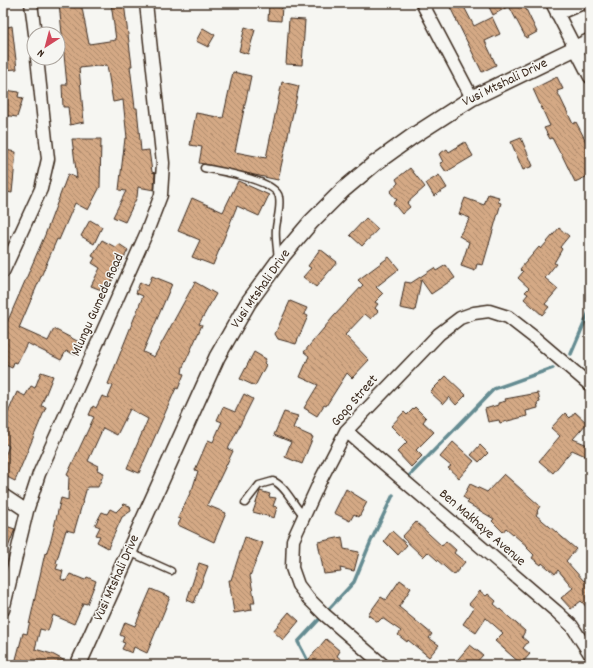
<svg xmlns="http://www.w3.org/2000/svg" width="593" height="668" font-family="Dekko,sans-serif">
<style>
.lines{fill:none;stroke-linecap:round;stroke-linejoin:round}
.stream{stroke:#658c92;stroke-width:3.5}
.building{fill:url(#building-back-hatch);stroke:#3b2a1e}
.service-casing{stroke:#3b2a1e;stroke-width:9}
.minor-casing{stroke:#3b2a1e;stroke-width:15}
.tertiary-casing{stroke:#3b2a1e;stroke-width:18}
.service{stroke:#f6f6f2;stroke-width:6}
.minor{stroke:#f6f6f2;stroke-width:12}
.tertiary{stroke:#f6f6f2;stroke-width:15}
.labels{text-anchor:middle;dominant-baseline:central;stroke-width:3;stroke-linejoin:round;paint-order:stroke}
.street-label{font-size:14px;fill:#3b2a1e;stroke:#f6f6f2}
</style>
<defs>
<pattern id="building-back-hatch" width="6" height="6" patternUnits="userSpaceOnUse"><rect width="6" height="6" fill="#d4a985"/><path d="M-1 5l2 2M0 0l6 6M5-1l2 2" fill="none" stroke="#ad8a6c"/></pattern>
</defs>
<rect width="100%" height="100%" fill="#f6f6f2"/>
<filter id="ink" filterUnits="userSpaceOnUse"><feTurbulence type="fractalNoise" baseFrequency=".025" numOctaves="2"/><feDisplacementMap in="SourceGraphic" scale="8" xChannelSelector="R" yChannelSelector="G"/><feConvolveMatrix kernelMatrix="1 2 1 2 8 2 1 2 1" color-interpolation-filters="sRGB"/></filter>
<g filter="url(#ink)">
<g class="lines">
<!-- stream -->
<path class="stream" d="M571,354L590,310
M410,475L494,389L553,368
M310,665L298,642L354,582L371,541L393,495"/>
</g>
<!-- building -->
<path class="building" d="M59,3H81L89,44L116,40L111,3H124L132,66H130L135,108H137L141,151L149,150L152,172L155,173L154,190L138,187L137,197L125,222L113,217L126,191L119,190L125,138H127L123,100L113,102L107,65L79,68L84,122L70,125L68,107H63L62,85H67Z
M448,3H462L474,26L492,17L500,34L485,41L496,65L482,72Z
M487,3H523L537,32L526,38L509,6L493,15Z
M269,5L282,6L281,21L268,20Z
M289,19L305,20L302,65L286,64Z
M12,26L17,69L4,70L3,28Z
M245,27L255,30L248,54L239,51Z
M203,28L215,35L208,47L196,41Z
M233,72L251,76L235,152L266,158L282,82L299,86L278,180L199,163L202,147L190,145L196,113L223,118Z
M557,77L563,89L557,91L573,124L576,122L590,149V175L575,182L561,153H560L552,138L550,139L544,128L550,126L533,89Z
M5,90L19,92L18,97L23,98L17,117L3,115Z
M521,138L533,166L523,170L511,142Z
M72,139H101L100,187L88,210L75,203L59,240L57,239L19,328L48,341L54,329L81,343L76,355L66,351L61,360L27,343L17,363L14,362L12,368L3,364V321L7,322L9,318L45,235L68,174L77,178Z
M465,142L473,156L446,172L440,163L443,162L439,154L447,149L449,152Z
M5,150L16,152L12,193L3,191Z
M410,168L425,187L407,203L410,207L402,214L393,203L397,200L390,192L398,183L396,179Z
M439,175L447,188L434,196L426,183Z
M238,181L269,195L259,216L237,206L213,265L192,257L200,240L178,231L192,198L223,212Z
M488,194L499,197L498,202L501,203L483,265L477,264L475,271L461,266L469,242L459,236L470,218L459,214L465,198L484,205Z
M366,218L378,229L362,246L350,235Z
M90,220L102,227L94,244L81,236Z
M559,228L569,236L560,247L562,249L554,263L556,264L545,278L558,289L545,304L549,307L542,315L524,299L528,294L525,292L529,288L518,278L523,272L520,269L539,247L541,249Z
M102,240L115,247L119,244L128,250L108,288L106,287L104,291L91,286L100,268L92,263L95,258L92,256Z
M320,249L337,262L316,287L303,277L311,268L308,266Z
M389,257L399,269L376,287L383,294L375,302L378,304L375,308L378,311L371,319L365,314L345,335L369,360L352,378L347,373L326,406L324,405L317,416L304,408L318,385L300,377L309,356L304,352L334,316L363,285L358,280Z
M446,265L455,278L431,294L421,280L415,311L400,308L405,282L411,283L434,268L436,271Z
M152,276L172,284L143,352L154,357L195,282L216,294L199,324L202,325L183,367L182,373L184,374L178,389L176,388L139,473L127,468L148,419L130,409L117,435L103,428L88,461L98,466L97,470L104,473L98,487H87L74,532L66,530L56,563L58,564L56,569L63,571L61,579L66,581L70,574L85,580L87,577L96,581L87,604L83,603L74,624L53,615L48,631L40,629L35,649L52,654L69,663V665H23L15,663L23,633L27,634L45,553L46,554L51,540L61,498L68,500L69,476L67,475L94,417L89,415L93,406L96,408L102,396L108,398L113,386L108,384L143,296L136,293L140,282L148,286Z
M290,301L307,308L304,314L308,316L296,344L278,339L275,334Z
M254,352L266,359L264,363L266,365L255,386L240,379Z
M41,372L53,376L41,406L46,407L15,481L3,475V461L9,446L3,442V424L17,392L25,396L31,386L35,388Z
M446,376L466,395L456,405L449,397L443,404L430,392Z
M538,393L540,402L537,403L538,408L526,411L527,416L500,423L499,420L488,422L485,409L498,405V403L506,401L505,399Z
M244,394L253,399L228,449L233,451L207,505L226,513L214,542L178,525L181,519L178,518L193,487L198,471L195,470L208,440L213,442L222,422L217,420L223,407L235,412Z
M415,407L426,418L423,422L434,432L416,450L422,456L411,467L397,452L407,442L391,426L404,412L407,415Z
M284,412L298,416L293,428L313,437L302,464L285,457L291,442L274,435Z
M575,412L587,423L573,439L590,446V458L572,450L553,473L539,461L560,436L551,428L565,413L570,418Z
M453,442L474,461L459,478L448,468L451,466L440,457Z
M480,445L488,453L479,462L471,455Z
M504,474L540,506L537,511L538,512L536,515L576,549L566,561L584,581L590,576V611L581,601L571,609L561,598L573,588L558,570L555,574L542,563L541,565L532,558L534,555L527,548L528,547L506,528L503,532L492,521L494,519L467,503L469,501L463,497L470,484L487,492Z
M346,489L367,502L359,517L354,514L350,521L334,513Z
M260,491L270,494L269,497L276,498L273,506L277,507L274,518L253,512Z
M124,504L130,506L131,511L122,517L108,548L97,542L100,536L96,535L100,527L95,525L102,512L107,514L110,509L116,512Z
M416,522L442,546L446,541L456,550L454,553L465,562L454,575L428,552L423,557L402,537Z
M6,526L15,529L4,558L3,534Z
M392,531L407,545L398,555L384,541Z
M245,537L263,543L250,576L255,603H251L252,610L234,613L229,580H231Z
M342,537L344,549L359,552L354,571L340,568L341,572L324,574L318,542Z
M199,563L208,566L194,603L187,600Z
M400,580L411,588L399,607L432,634L429,638L439,645L429,657L408,640L407,642L398,635L401,631L382,618L378,622L368,615L381,597L386,600Z
M151,589L170,597L147,653L134,647L132,653L122,649L125,643L122,642L124,637L120,635L125,622L135,626Z
M480,591L486,596L488,594L496,601L494,604L525,631L522,637L528,642L523,648L530,654L521,664L495,641L503,633L486,618L476,633L463,624L474,608L469,604Z
M289,612L299,621L283,640L273,631Z
M326,639L340,651L337,656L348,665H304Z
M470,645L483,655L474,665H453Z"/>
<g class="lines">
<!-- service casing -->
<g class="service-casing">
<path id="service" d="M204,168C219,171 276,180 279,197C281,207 277,219 276,228C275,238 277,248 278,259
M245,503L259,485L273,481C285,485 294,506 304,516
M129,552L171,571"/>
</g>
<!-- minor casing -->
<g class="minor-casing">
<path id="minor" d="M31,3L35,34
M422,3L472,98
M552,3L590,77
M557,14L583,3
M3,272L41,189L48,159L37,58
M346,431L557,612L572,626L590,654
M3,495L27,511
M3,610L27,511L39,474L146,234L161,195L163,163L146,3
M383,665L325,615L308,598L298,585L292,568L293,540L320,481L346,431L439,334L460,318L474,313L489,311L508,317L535,338L590,385"/>
</g>
<!-- tertiary casing -->
<g class="tertiary-casing">
<path id="tertiary" d="M78,665L217,357L248,303L283,255L311,222L343,190L374,164L413,136L472,98L590,41"/>
</g>
<!-- service -->
<use href="#service" class="service"/>
<!-- minor -->
<use href="#minor" class="minor"/>
<!-- tertiary -->
<use href="#tertiary" class="tertiary"/>
</g>
</g>
<g class="labels">
<!-- street labels -->
<g class="street-label">
<text transform="translate(505 83) rotate(-26)">Vusi Mtshali Drive</text>
<text transform="translate(261 289) rotate(-55)">Vusi Mtshali Drive</text>
<text transform="translate(98 305) rotate(-66)">Mlungu Gumede Road</text>
<text transform="translate(355 401) rotate(-49)">Goqo Street</text>
<text transform="translate(482 528) rotate(41)">Ben Makhaye Avenue</text>
<text transform="translate(117 578) rotate(-66)">Vusi Mtshali Drive</text>
</g>
</g>
<!-- margin -->
<rect width="593" height="668" fill="none" stroke="#f6f6f2" stroke-width="16"/>
<rect x="8" y="8" width="577" height="652" fill="none" stroke="#3b2a1e" stroke-width="1.5" filter="url(#ink)"/>
<!-- north arrow -->
<g transform="translate(46 46) rotate(216)"><circle r="19" fill="#f6f6f2" stroke="#aba49d"/>
<path d="M0-3L7 15L0 10L-7 15Z" fill="#d1495b"/>
<text y="-6" font-size="11" font-weight="bold" text-anchor="middle" fill="#3b2a1e">N</text>
</g>
</svg>
